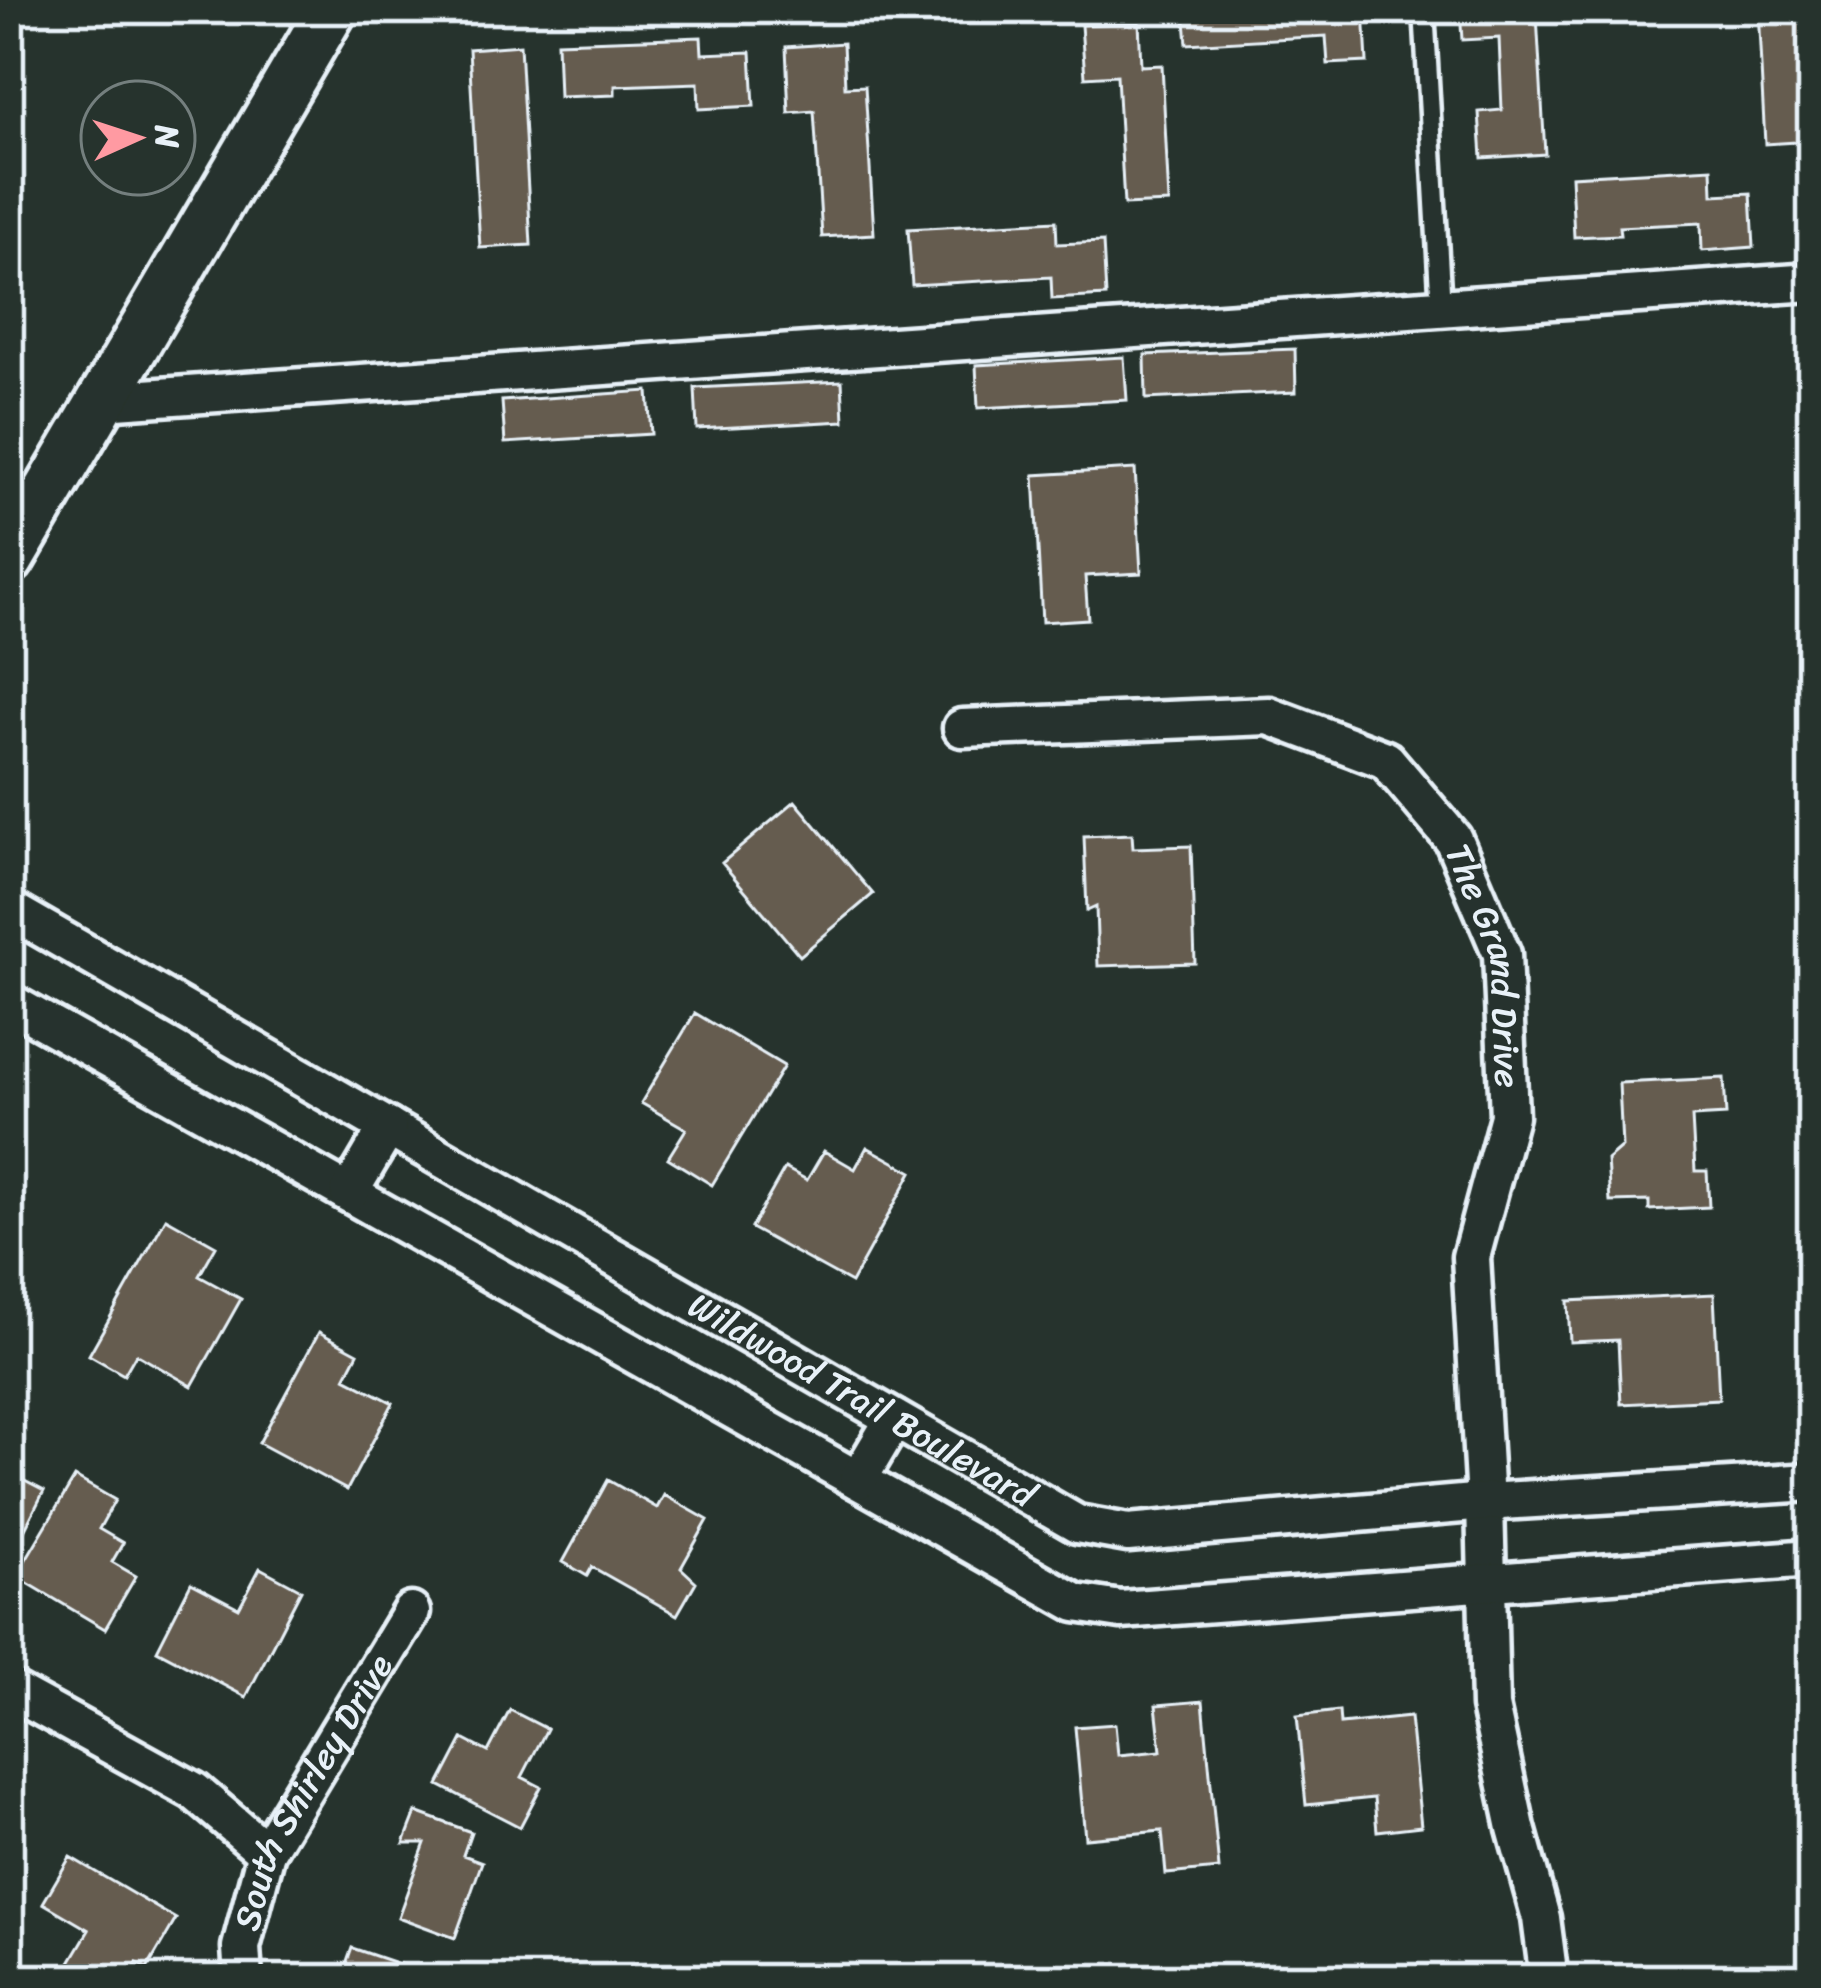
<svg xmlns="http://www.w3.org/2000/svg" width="1821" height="1988" font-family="Sriracha,sans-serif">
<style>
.building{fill:#655b4f;stroke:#e8f1f8;stroke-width:3}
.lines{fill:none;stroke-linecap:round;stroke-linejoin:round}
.service-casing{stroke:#e8f1f8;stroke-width:27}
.minor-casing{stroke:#e8f1f8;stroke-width:45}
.secondary-casing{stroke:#e8f1f8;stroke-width:57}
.service{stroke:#26332d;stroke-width:18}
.minor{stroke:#26332d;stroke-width:36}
.secondary{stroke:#26332d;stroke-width:48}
.labels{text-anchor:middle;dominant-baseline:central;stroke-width:12;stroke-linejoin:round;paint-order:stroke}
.street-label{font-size:36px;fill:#e8f1f8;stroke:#26332d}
</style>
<rect width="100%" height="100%" fill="#26332d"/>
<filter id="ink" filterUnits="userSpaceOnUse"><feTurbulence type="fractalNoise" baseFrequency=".00833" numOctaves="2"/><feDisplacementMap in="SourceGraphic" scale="24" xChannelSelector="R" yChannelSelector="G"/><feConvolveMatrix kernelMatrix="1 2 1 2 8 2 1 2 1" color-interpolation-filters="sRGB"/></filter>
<g filter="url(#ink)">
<!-- building -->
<path class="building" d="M1184,9H1323L1324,13L1364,10L1367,62L1328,64L1326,36L1187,44Z
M1460,9H1511V17L1537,16L1545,154L1482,158L1479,112L1502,110L1499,38L1462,40Z
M1758,9H1810L1812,141L1765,144Z
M1139,22L1141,66L1162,65L1169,203L1124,205L1117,75L1085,77L1081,25Z
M701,37L702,54L751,52L754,106L699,109L698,83L615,86V95L559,97L557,42Z
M843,43L845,87L865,86L874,234L822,237L814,111L789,113L786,47Z
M520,45L531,245L480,248L469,49Z
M1712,168L1713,195L1751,193L1754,247L1702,251L1701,223L1619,227L1620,235L1574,237L1571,176Z
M1056,221L1057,244L1103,242L1106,296L1052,299L1051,277L912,285L908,229Z
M1295,349L1296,392L1146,399L1145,355Z
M1124,357L1127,400L978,408L976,365Z
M842,381L844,421L697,429L695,388Z
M648,391L651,434L505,443L502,401Z
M1135,469L1141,573L1085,576L1088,619L1042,622L1034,475Z
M795,801L873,894L800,956L722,863Z
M1132,834L1133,848L1191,846L1195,963L1098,966L1096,907L1087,911L1084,836Z
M695,1013L784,1066L712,1185L668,1158L686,1129L641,1103Z
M1724,1078L1726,1115L1692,1117L1695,1171H1707L1709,1207L1649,1210V1201L1610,1202L1607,1160L1622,1147L1619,1083Z
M867,1147L912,1172L851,1283L751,1228L785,1168L807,1180L824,1151L855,1169Z
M166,1218L216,1246L199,1276L241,1299L192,1386L136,1354L124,1375L89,1355Z
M1714,1294L1719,1399L1621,1404L1618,1340L1570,1342L1568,1301Z
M319,1332L358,1353L345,1378L393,1403L347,1490L259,1443Z
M9,1473L44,1491L9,1560Z
M75,1477L115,1500L99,1529L123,1543L112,1562L136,1576L105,1629L16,1576Z
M608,1480L657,1508L664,1495L708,1520L681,1568L696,1582L677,1615L592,1567L587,1576L563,1562Z
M260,1568L301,1590L246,1697L157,1650L191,1583L239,1608Z
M1203,1701L1219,1869L1166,1874L1162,1831L1085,1838L1075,1727L1115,1724L1118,1755L1161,1751L1156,1705Z
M510,1710L547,1729L522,1777L541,1787L520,1827L439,1785L463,1739L488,1752Z
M1339,1711L1340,1724L1410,1717L1421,1826L1377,1831L1374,1798L1306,1805L1297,1716Z
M416,1812L471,1832L463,1855L482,1862L455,1938L398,1917L425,1843H404Z
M70,1857L176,1919L147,1969L137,1963L128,1979H60L89,1930L43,1903Z
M352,1948L414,1969L411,1979H341Z"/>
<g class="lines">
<!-- service casing -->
<g class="service-casing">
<path id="service" d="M1424,9L1441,308"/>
</g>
<!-- minor casing -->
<g class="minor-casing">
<g id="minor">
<path d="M102,401L1812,282"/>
<path id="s1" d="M962,728L1269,716L1386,760L1453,839L1502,954L1509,1116L1471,1257L1485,1502L1490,1706L1516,1828L1541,1918L1549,1979"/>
<path id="s2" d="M9,909L1077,1524L1128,1533L1485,1502L1812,1482"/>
<path d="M9,1002L1076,1603L1121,1610L1812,1558"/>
<path d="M349,1193L388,1127"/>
<path d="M858,1480L894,1419"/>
<path d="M9,1689L194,1791L266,1852"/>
<path id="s3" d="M243,1979L241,1947L266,1852L411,1612"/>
</g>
</g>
<!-- secondary casing -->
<g class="secondary-casing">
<path id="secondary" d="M9,559L332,9"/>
</g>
<!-- service -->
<use href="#service" class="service"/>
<!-- minor -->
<use href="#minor" class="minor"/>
<!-- secondary -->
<use href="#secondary" class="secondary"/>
</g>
</g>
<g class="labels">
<!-- street labels -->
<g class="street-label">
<text stroke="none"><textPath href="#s1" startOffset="669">The Grand Drive</textPath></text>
<text stroke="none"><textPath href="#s2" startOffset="984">Wildwood Trail Boulevard</textPath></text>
<text stroke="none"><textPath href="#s3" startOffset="204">South Shirley Drive</textPath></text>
</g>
</g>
<!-- margin -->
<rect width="1821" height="1988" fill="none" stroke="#26332d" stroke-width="48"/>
<rect x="24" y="24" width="1773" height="1940" fill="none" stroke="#e8f1f8" stroke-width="4.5" filter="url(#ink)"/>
<!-- north arrow -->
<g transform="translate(138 138) rotate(87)"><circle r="57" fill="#26332d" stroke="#747f7e" stroke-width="3"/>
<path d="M0-9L21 45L0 30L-21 45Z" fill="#ff9aa2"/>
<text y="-18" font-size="33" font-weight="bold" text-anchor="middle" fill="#e8f1f8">N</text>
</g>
</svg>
